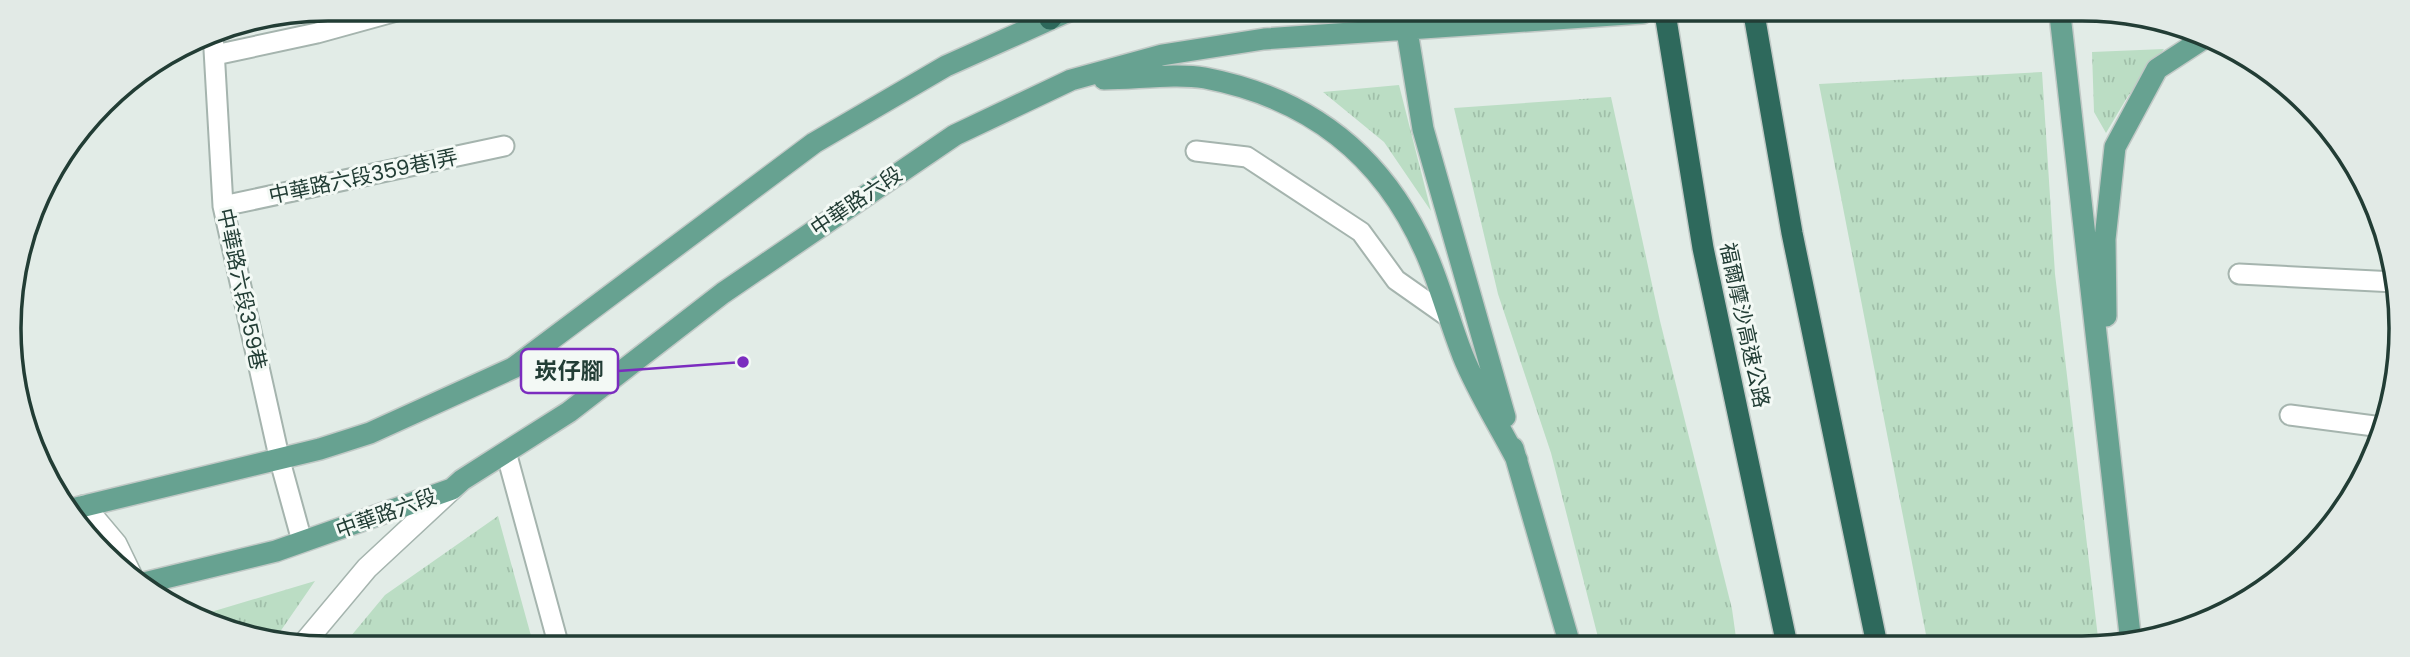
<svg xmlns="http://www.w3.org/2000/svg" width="2410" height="657" font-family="Poppins,'Noto Sans TC',sans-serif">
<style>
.grass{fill:url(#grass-tufts)}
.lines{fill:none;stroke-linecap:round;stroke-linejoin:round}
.service-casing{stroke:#a5b4ae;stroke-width:23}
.tertiary-casing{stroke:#a5b4ae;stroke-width:24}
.primary-casing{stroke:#c1c9c6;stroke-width:24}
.motorway-casing{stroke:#c1c9c6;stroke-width:24}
.service{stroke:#fff;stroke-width:19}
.tertiary{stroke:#fff;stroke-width:21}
.primary{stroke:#67a291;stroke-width:21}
.motorway{stroke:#2e695c;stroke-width:21}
.labels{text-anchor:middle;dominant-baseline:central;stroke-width:6;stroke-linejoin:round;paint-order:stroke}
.street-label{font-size:21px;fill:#223d35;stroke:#f3f9f5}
.rim{fill:none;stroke:#223d35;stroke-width:3.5}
.leader{fill:none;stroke:#7b2cbf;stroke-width:2.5}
.callout-dot{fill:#7b2cbf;stroke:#f3f9f5;stroke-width:2.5}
.callout{fill:#f3f9f5;stroke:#7b2cbf;stroke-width:2.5}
.callout-label{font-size:23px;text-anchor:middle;font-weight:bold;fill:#223d35}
</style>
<defs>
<pattern id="grass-tufts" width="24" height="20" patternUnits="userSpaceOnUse" patternTransform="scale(1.75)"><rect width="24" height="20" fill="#bbddc4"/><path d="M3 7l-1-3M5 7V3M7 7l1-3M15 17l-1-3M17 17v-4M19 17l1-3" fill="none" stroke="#a0bfa9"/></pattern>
</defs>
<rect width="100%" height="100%" fill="#e2ece7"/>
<!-- grass -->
<path class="grass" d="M2164,49L2128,96L2106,133L2094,112L2092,52Z
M2042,72L2055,274L2099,646L1928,645L1819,84Z
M1399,85L1431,211L1384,142L1323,92Z
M1611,97L1660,321L1732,609L1737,645H1600L1551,453L1498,294L1454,108Z
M498,516L533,643L346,642L385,595Z
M315,581L273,642L201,615Z"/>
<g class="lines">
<!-- service casing -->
<g class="service-casing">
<path id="service" d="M213,32L223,206L280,461L302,541
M215,55L317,33L404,9
M1196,151L1247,157L1361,232L1396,280L1450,318
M223,206L504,146
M2239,274L2395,282
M2290,415L2382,427
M506,452L558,643"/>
</g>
<!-- tertiary casing -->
<g class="tertiary-casing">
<path id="tertiary" d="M84,506L116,544L131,575
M305,642L367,568L452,489"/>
</g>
<!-- primary casing -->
<g class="primary-casing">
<path id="primary" d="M1404,12L1423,129L1505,417
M2060,15L2131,643
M1104,79C1135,79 1176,73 1205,78C1309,98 1382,154 1425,251C1440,284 1449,321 1463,356C1477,391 1499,425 1517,460
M2106,316L2105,239L2115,147L2157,69L2203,39
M1513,448L1570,645
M68,510L320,449L370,433L513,368L814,143L946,66L1069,11
M140,584L276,551L452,489L462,480L569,412L723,293L955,135L1071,80L1162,55L1264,39L1642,13"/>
</g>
<!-- motorway casing -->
<g class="motorway-casing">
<path id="motorway" d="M1665,13L1703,248L1787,645
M1754,14L1792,233L1877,645
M1050,19L1057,11"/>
</g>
<!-- service -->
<use href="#service" class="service"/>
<!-- tertiary -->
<use href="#tertiary" class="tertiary"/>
<!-- primary -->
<use href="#primary" class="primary"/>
<!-- motorway -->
<use href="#motorway" class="motorway"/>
</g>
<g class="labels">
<!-- street labels -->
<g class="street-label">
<text transform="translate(363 176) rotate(-12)">中華路六段359巷1弄</text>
<text transform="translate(856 201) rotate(-34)">中華路六段</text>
<text transform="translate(242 289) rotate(78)">中華路六段359巷</text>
<text transform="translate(1745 325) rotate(78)">福爾摩沙高速公路</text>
<text transform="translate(386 513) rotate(-20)">中華路六段</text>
</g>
</g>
<!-- crop -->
<path d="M0 0H2410V657H0ZM328 21H2082A307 307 0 0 1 2389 328V329A307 307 0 0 1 2082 636H328A307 307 0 0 1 21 329V328A307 307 0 0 1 328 21Z" fill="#e2eae6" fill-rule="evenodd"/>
<path class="rim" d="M328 21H2082A307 307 0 0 1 2389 328V329A307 307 0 0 1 2082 636H328A307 307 0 0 1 21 329V328A307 307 0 0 1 328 21Z"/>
<!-- callouts -->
<path class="leader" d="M743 362L618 371"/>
<circle class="callout-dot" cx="743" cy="362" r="7"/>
<rect class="callout" x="521" y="349" width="97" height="44" rx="7"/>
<g class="callout-label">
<text x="569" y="379">崁仔腳</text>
</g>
</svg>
